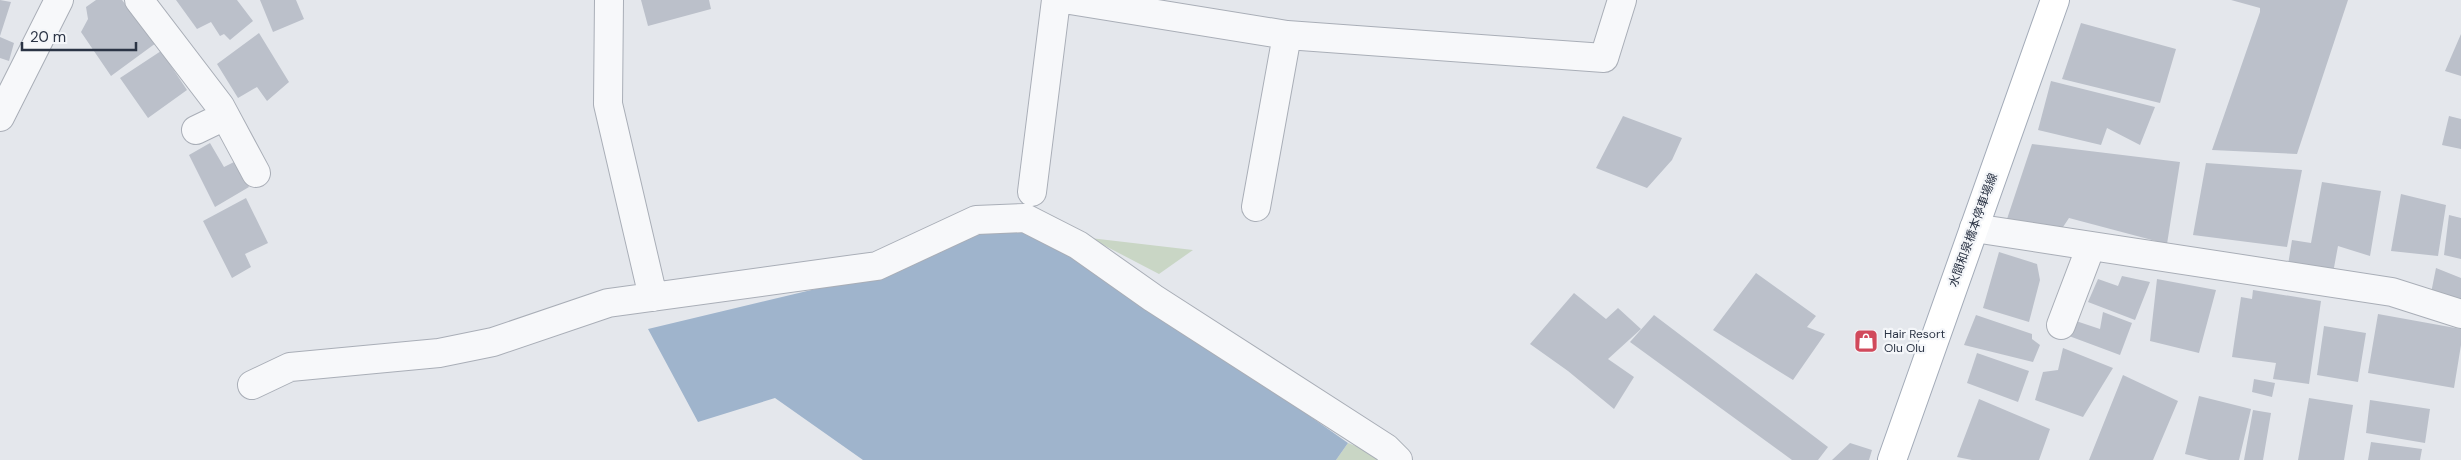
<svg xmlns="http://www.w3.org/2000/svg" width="2461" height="460" font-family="'DM Sans','Noto Sans JP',sans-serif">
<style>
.green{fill:#c9d6c5}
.water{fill:#9fb4cc}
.building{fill:#bbc0ca}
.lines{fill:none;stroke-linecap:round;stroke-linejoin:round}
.minor-casing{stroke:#a9aeb7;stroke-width:30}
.major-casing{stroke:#a3abb8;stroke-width:30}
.minor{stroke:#f7f8fa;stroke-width:28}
.major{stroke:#fff;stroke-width:28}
.labels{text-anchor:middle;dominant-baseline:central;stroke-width:4.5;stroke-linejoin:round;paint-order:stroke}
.street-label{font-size:12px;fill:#2b3445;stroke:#f4f6f9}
.poi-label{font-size:12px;fill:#2b3445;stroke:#f4f6f9;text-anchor:start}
</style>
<rect width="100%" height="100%" fill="#e4e7ec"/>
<!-- green -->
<path class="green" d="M1090,238L1193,250L1159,274Z
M1348,443L1387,458L1389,460H1336Z"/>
<!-- water -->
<path class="water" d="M1028,229L1096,266L1348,443L1336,460H863L775,398L698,422L648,329L887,272L982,232Z"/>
<!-- building -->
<path class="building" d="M0,0L11,2L0,36Z
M96,0H122L156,43L111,76L81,32L88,19L86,7Z
M176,0H237L253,21L230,40L224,34L220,36L211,22L197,29Z
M260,0H296L304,19L273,32Z
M641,0H709L711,9L648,26Z
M2231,0H2348L2297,154L2212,150L2260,12V8Z
M2081,23L2176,49L2160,103L2062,79Z
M259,33L289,82L267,101L257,87L238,98L217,64Z
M2461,34V76L2445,71Z
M0,37L14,43L9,61L0,58Z
M161,51L187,90L148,118L120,78Z
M2051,81L2155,107L2140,145L2107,128L2101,145L2038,130Z
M1623,116L1682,138L1672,160L1647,188L1596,168Z
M2449,116L2461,119V149L2442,145Z
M210,143L224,167L234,162L249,187L215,207L189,155Z
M2032,144L2180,162L2167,244L2069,218L2061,230L2007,219Z
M2206,163L2302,170L2287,247L2193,235Z
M2322,182L2381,191L2370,256L2338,246L2333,273L2288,265L2292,240L2311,243Z
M2401,194L2446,205L2438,256L2391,251Z
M246,198L268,243L245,254L251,267L232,278L203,221Z
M2449,215L2461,218V259L2444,255Z
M1999,252L2037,264L2040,280L2029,322L1983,308Z
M2436,268L2461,278V307L2430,298Z
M1756,273L1816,316L1807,327L1825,334L1793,380L1713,330Z
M2122,276L2150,282L2135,320L2088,302L2098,279L2118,286Z
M2157,279L2216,290L2199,353L2150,341Z
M2253,290L2321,301L2309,384L2273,379L2276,363L2232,357L2241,297L2252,299Z
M1574,293L1606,319L1618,308L1641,329L1608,359L1634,377L1614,409L1568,371L1530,344Z
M2103,312L2132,323L2120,355L2069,336L2076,321L2100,329Z
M2378,314L2461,329V345L2454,388L2368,373Z
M1654,315L1828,447L1818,460H1792L1630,342Z
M1976,315L2032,334V339L2040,345L2033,362L1964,345Z
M2324,326L2366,333L2358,382L2317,375Z
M2063,348L2113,368L2083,417L2035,400L2043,372L2058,370Z
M1977,353L2029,371L2018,402L1967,383Z
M2123,375L2178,401L2153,460H2089Z
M2254,379L2275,383L2272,397L2252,392Z
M2199,396L2251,409L2239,460H2209L2185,454Z
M2309,398L2353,405L2344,460H2298Z
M1979,399L2050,429L2039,460H1972L1957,457Z
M2370,400L2430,409L2425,443L2366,433Z
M2253,410L2271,413L2263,460H2244Z
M2371,442L2422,449L2420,460H2368Z
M1850,443L1872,450L1869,460H1832Z"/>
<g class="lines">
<!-- minor casing -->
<g class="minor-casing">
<path id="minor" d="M139,0L220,106L256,173
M609,0L608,104L653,297
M1070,0L1287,35L1604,58L1622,0
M0,117L59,0
M196,130L225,116
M1032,192L1056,0
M1256,207L1287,35
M1974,228L2392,292L2461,314
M2061,325L2091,246
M252,385L290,367L439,353L493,342L608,303L877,266L976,220L1025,218L1078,245L1153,298L1386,448L1398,460"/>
</g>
<!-- major casing -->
<g class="major-casing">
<path id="major" d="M1892,460L2055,0"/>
</g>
<!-- minor -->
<use href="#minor" class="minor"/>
<!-- major -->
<use href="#major" class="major"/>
</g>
<!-- icons -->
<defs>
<g id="shop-square" transform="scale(1.25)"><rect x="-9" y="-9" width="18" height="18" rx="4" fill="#d1495b" stroke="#f4f6f9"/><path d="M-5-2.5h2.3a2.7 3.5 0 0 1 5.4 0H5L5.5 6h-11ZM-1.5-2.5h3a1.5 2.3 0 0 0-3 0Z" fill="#fff"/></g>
</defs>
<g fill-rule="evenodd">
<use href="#shop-square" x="1866" y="341"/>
</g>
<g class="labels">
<!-- street labels -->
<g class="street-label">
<text transform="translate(1973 230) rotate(-70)">水間和泉橋本停車場線</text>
</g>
<!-- poi labels -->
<g class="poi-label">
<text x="1884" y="334">Hair Resort<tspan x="1884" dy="14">Olu Olu</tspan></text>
</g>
</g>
<!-- scale -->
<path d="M22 42v8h114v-8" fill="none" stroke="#2b3445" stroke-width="2.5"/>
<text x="30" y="42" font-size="15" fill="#2b3445" stroke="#f4f6f9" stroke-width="4" paint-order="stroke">20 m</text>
</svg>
